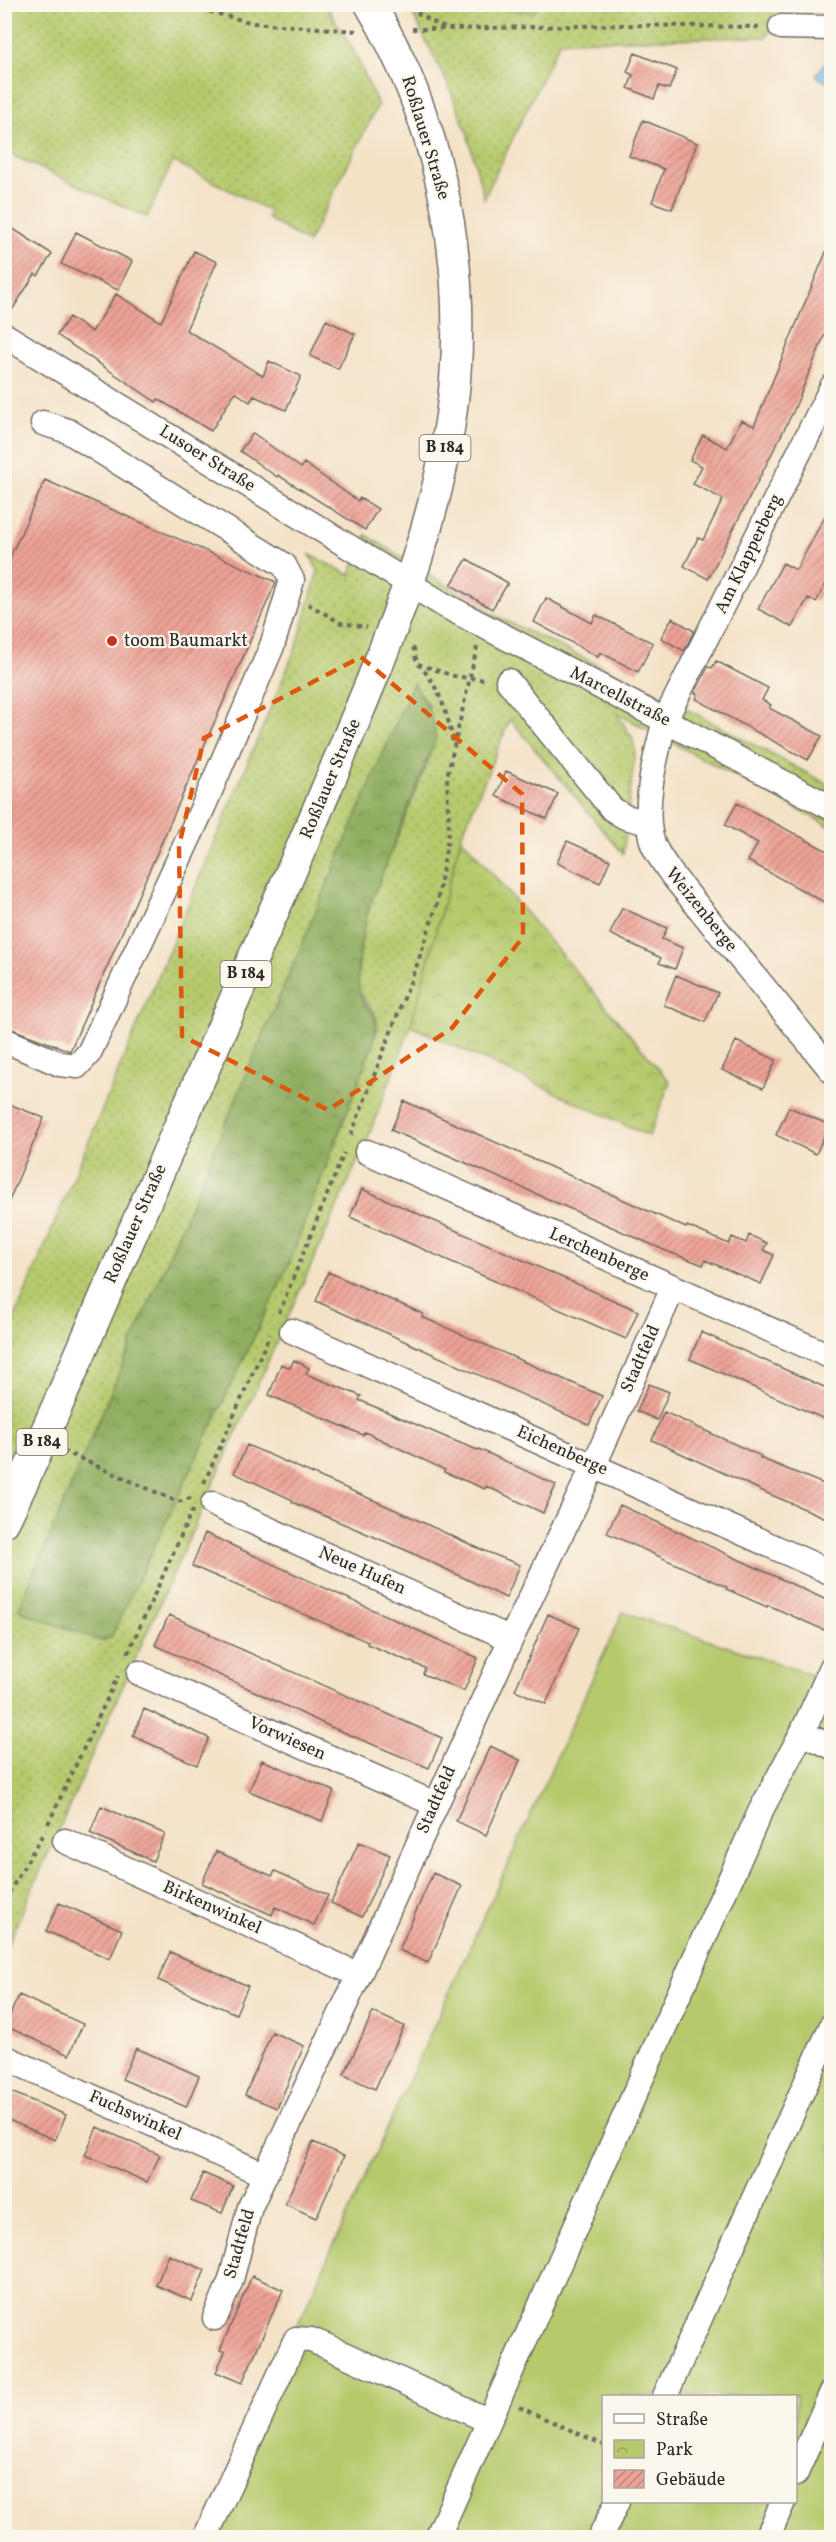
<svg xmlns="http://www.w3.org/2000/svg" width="836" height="2542" font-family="Vollkorn,serif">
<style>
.grass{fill:url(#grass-dots);stroke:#707a4c;stroke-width:1.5;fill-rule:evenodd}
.forest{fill:url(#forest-crowns);stroke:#5e6c46;stroke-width:1.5}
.park{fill:url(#park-crowns);stroke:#707a4c;stroke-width:1.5}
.garden{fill:#b6ca6d;stroke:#707a4c;stroke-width:1.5;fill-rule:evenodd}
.water{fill:#72b6e8;stroke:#4e708a;stroke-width:1.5}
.building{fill:url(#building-hatch)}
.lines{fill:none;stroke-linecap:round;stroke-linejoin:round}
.minor-casing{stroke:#716b62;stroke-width:27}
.major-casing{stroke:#716b62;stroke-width:33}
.path{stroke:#716b62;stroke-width:4;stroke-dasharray:4.5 4.5;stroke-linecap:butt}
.minor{stroke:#fff;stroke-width:24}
.major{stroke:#fff;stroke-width:30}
.marked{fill:none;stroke:#df570e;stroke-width:4.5;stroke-dasharray:12 8;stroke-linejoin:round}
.poi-dot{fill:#c8321e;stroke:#fbf7ec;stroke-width:2}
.labels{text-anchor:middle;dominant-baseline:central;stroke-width:4.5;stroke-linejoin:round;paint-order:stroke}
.shield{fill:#fbf7ec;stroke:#696865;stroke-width:1.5}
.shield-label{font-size:16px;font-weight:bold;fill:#2b2b2b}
.street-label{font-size:18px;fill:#2b2b2b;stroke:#fbf7ec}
.poi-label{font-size:18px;fill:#2b2b2b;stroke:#fbf7ec;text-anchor:start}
</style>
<defs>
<pattern id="grass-dots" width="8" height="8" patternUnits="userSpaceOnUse" patternTransform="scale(1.5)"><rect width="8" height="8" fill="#b6ca6d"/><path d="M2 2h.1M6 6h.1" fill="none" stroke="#94a45a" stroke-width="1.8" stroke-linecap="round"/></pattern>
<pattern id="forest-crowns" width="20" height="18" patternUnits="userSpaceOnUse" patternTransform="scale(1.5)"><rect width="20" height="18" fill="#90ae60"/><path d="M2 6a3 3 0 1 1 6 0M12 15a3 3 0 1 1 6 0" fill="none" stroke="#768e4f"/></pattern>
<pattern id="park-crowns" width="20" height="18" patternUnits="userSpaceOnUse" patternTransform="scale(1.5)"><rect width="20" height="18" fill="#b6ca6d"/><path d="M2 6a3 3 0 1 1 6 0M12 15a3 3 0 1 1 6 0" fill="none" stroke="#94a45a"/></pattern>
<pattern id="building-hatch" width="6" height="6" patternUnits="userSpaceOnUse" patternTransform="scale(1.5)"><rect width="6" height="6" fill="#eea296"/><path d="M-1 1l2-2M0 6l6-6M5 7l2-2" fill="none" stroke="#c1847b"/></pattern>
</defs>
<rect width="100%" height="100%" fill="#fbf7ec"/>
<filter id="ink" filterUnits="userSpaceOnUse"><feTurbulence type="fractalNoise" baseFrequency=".0167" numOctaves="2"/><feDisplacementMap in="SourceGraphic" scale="12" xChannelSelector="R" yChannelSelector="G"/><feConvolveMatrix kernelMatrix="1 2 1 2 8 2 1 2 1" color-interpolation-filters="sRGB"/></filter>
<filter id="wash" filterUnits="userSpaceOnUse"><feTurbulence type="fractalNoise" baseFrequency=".008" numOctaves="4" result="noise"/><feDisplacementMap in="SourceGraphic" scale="24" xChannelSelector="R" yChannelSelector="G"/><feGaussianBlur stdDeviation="1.35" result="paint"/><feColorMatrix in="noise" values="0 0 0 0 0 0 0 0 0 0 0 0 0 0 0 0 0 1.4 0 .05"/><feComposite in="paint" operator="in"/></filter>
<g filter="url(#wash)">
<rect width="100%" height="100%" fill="#f4e2c7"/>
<!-- grass -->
<path class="grass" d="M5,4L326,5L354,51L378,105L308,243L267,218L270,211L173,161L147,217L5,152Z
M536,4H831L832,9H780L767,37L560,41L484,198L467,132L449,87L408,5H450L533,12Z
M366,535L498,617L653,691L831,786V827L616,713L632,737L635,751L623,854L510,719L461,837L411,1026L368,1138L5,1950V1341L297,645L318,571L310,555L350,575ZM414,683L429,707L430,756L369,907L362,935L358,978L359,991L376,1016L378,1026L373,1044L287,1268L111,1637L101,1641L25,1613L19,1608Z"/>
<!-- forest -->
<path class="forest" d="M413,683C425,702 434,716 436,738L369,907C363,932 355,962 359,988C363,1017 383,1003 373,1044L287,1268L111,1637L101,1641L25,1613L19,1608Z"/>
<!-- park -->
<path class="park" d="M461,837L670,1082L649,1136L411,1026Z"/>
<!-- garden -->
<path class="garden" d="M450,5L536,4V5L534,12Z
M623,1612L831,1681V1709L823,1727L832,1731L831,2537L200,2538ZM604,2396H796V2502H604Z"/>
<!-- water -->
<path class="water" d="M825,62L831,66V85L816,76Z"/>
<g id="blocks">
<!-- building -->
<path class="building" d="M635,53L677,70L669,89L659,86L654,99L628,88L633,75L627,72Z
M643,120L697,143L672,209L652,202L664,169L629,156Z
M4,223L52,254L38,276L35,274L5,321Z
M76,232L132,261L118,290L61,264Z
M831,240V319L794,410L708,579L684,566L698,538L703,540L723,499L693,484L702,466L690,460L703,435L727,448L741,420L754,426Z
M194,251L217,262L186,330L263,376L269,361L301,376L286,410L254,396L250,402L235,392L211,431L158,399L156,402L57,335L69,317L92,332L116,294L161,322Z
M326,320L355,334L338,369L310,356Z
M253,433L301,468L304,463L358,501L360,498L378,509L365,530L278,475L277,477L240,451Z
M45,480L276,582L70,1051L4,1026V571Z
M831,505V574L816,602L808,598L792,627L758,609L783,563L796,570Z
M467,559L508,583L492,609L451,585Z
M546,598L592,623L596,615L653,643L638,672L600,652L598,657L534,622Z
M672,618L694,631L684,651L661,638Z
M716,661L768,688L762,700L771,705L769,708L822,736L808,760L696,699L698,694L695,693L708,667L712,668Z
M506,771L558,794L547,819L496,796Z
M737,803L831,853V888L824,902L748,861L758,843L725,825Z
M567,841L610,860L600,883L557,863Z
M622,908L667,928L662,939L683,948L675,969L659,963L661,958L610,934Z
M676,975L718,993L705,1022L664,1005Z
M736,1041L776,1060L763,1088L722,1070Z
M404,1101L686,1228L687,1226L729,1244L732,1237L746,1243L749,1235L767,1243L763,1250L774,1255L761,1284L705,1260L703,1265L664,1250L391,1130Z
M4,1102L44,1118L5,1210H4Z
M789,1107L829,1125L816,1154L776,1135Z
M362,1189L638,1311L626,1339L350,1217Z
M328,1272L423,1314L422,1317L602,1396L589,1425L316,1301Z
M701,1332L831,1390V1422L690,1359Z
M294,1360L309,1368L306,1374L361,1396L359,1400L450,1439L478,1450L479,1449L556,1485L543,1513L486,1486L485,1489L444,1472L445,1470L365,1432L363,1435L269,1395L281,1364L290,1368Z
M649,1384L669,1392L657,1420L637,1411Z
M664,1412L761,1456L760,1458L831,1487V1520L769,1494L652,1440Z
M247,1445L398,1511L480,1549L520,1565L506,1598L410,1552L292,1502L293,1500L234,1473Z
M620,1505L831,1602V1614L824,1630L768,1605L767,1607L726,1589L727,1587L607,1533Z
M205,1533L478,1658L464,1691L423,1674L425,1668L367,1644L368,1642L192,1566Z
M548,1614L579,1628L546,1704L515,1690Z
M169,1615L210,1633L209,1635L442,1738L429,1768L331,1727L155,1645Z
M144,1709L209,1738L197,1765L133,1736Z
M490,1746L520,1760L486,1835L456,1821Z
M262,1760L334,1791L322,1821L249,1791Z
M101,1806L165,1834L153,1861L90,1833Z
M359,1842L390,1855L362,1917L331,1903Z
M216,1851L272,1876L275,1871L328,1895L314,1925L275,1907L272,1915L202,1883Z
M433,1873L462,1886L428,1963L399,1950Z
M59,1903L122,1930L110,1959L46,1931Z
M170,1952L248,1986L236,2014L158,1980Z
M19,1995L83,2024L69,2055L5,2026Z
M373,2012L404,2026L375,2089L344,2075Z
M272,2032L304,2046L277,2108L245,2095Z
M136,2048L199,2076L186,2107L122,2079Z
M4,2089L66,2115L55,2140L4,2118Z
M97,2127L160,2155L147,2182L85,2155Z
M313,2142L344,2156L316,2218L285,2204Z
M203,2173L233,2186L222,2213L191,2201Z
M169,2255L205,2270L192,2301L156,2285Z
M252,2276L283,2290L242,2383L216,2372L225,2352L220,2350Z"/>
</g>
</g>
<g filter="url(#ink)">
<use href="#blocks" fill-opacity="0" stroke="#716b62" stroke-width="1.5"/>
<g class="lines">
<!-- minor casing -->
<g class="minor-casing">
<path id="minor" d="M781,27L832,28
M4,335L444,605L832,808
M832,387L665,720C656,755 641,809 653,844C658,856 666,866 673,876L832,1071
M508,681L612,809L625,817L649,823
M4,1040L60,1064L77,1066L89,1053L204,805L272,646L292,580L284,565L68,431L43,423
M367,1152L832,1357
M292,1331L832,1573
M213,1504L511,1639
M139,1673L435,1804
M802,1733L832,1747
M65,1841L359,1975
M4,2057L265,2175
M215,2318L231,2280L250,2207L359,1975L511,1639L594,1465L673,1288
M665,2396L832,2025
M796,2473L832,2392
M205,2538L296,2339L311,2340L326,2346L489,2421
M437,2538L760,1812L802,1733L832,1667
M600,2538L617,2502
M767,2538L783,2502"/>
</g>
<!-- major casing -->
<g class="major-casing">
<path id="major" d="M4,1522C45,1438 80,1353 117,1268C158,1173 200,1079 241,985C279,900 316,815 351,730C398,619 445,502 455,380C466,250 437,117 370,4"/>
</g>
<!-- path -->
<path class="path" d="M193,4L211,12L253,23L357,31
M413,4L419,14L446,29L622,25L760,27
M412,29H444
M308,604L341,623L367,627
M412,648L414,649C417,668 419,663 429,677C442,696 449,720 453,743
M418,664L454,676L486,680
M351,1135L418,962L437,904L449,831L447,777L477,647
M279,1313L344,1153
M63,1451L178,1502L194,1497
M204,1483L270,1334
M128,1653L193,1509
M48,1824L118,1676
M4,1901L43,1834
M519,2407L604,2445"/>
<!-- minor -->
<use href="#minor" class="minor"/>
<!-- major -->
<use href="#major" class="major"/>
</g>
</g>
<!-- marked area -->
<path class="marked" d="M361,657L522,794L523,937L452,1028L328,1110L182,1036L179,846L204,738Z"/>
<!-- markers -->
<circle class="poi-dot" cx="112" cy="641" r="6"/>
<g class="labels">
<!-- shield labels -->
<g class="shield">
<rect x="419.5" y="435" width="51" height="26" rx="4.5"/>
<rect x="220.5" y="961" width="51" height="26" rx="4.5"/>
<rect x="16.5" y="1429" width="51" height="26" rx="4.5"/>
</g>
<g class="shield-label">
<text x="445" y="448">B 184</text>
<text x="246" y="974">B 184</text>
<text x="42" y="1442">B 184</text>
</g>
<!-- street labels -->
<g class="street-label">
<text transform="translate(425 138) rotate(73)">Roßlauer Straße</text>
<text transform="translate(207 459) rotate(32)">Lusoer Straße</text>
<text transform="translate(749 554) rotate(-64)">Am Klapperberg</text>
<text transform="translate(620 697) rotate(27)">Marcellstraße</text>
<text transform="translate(331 779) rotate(-67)">Roßlauer Straße</text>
<text transform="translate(701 910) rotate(51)">Weizenberge</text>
<text transform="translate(136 1224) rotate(-66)">Roßlauer Straße</text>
<text transform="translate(599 1255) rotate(24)">Lerchenberge</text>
<text transform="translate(641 1359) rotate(-66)">Stadtfeld</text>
<text transform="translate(562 1451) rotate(24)">Eichenberge</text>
<text transform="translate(362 1571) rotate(24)">Neue Hufen</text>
<text transform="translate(287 1739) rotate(24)">Vorwiesen</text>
<text transform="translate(437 1800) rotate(-66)">Stadtfeld</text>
<text transform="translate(212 1908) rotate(24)">Birkenwinkel</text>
<text transform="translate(135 2116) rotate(24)">Fuchswinkel</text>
<text transform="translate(240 2244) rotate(-74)">Stadtfeld</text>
</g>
<!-- poi labels -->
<g class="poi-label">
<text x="124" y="641">toom Baumarkt</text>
</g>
</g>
<!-- margin -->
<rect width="836" height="2542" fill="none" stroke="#fbf7ec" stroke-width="24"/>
<!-- legend -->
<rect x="602" y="2395" width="195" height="108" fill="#fbf7ec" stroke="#a8a59f" stroke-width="1.5"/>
<rect x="614" y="2414" width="30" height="9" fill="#ffffff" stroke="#a8a59f" stroke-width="1.5"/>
<text x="656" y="2425" font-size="18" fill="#2b2b2b">Straße</text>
<rect x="614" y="2440" width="30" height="18" fill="url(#park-crowns)" stroke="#a8a59f" stroke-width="1.5"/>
<text x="656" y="2455" font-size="18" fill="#2b2b2b">Park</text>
<rect x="614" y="2470" width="30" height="18" fill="url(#building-hatch)" stroke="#a8a59f" stroke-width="1.5"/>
<text x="656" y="2485" font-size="18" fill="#2b2b2b">Gebäude</text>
</svg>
